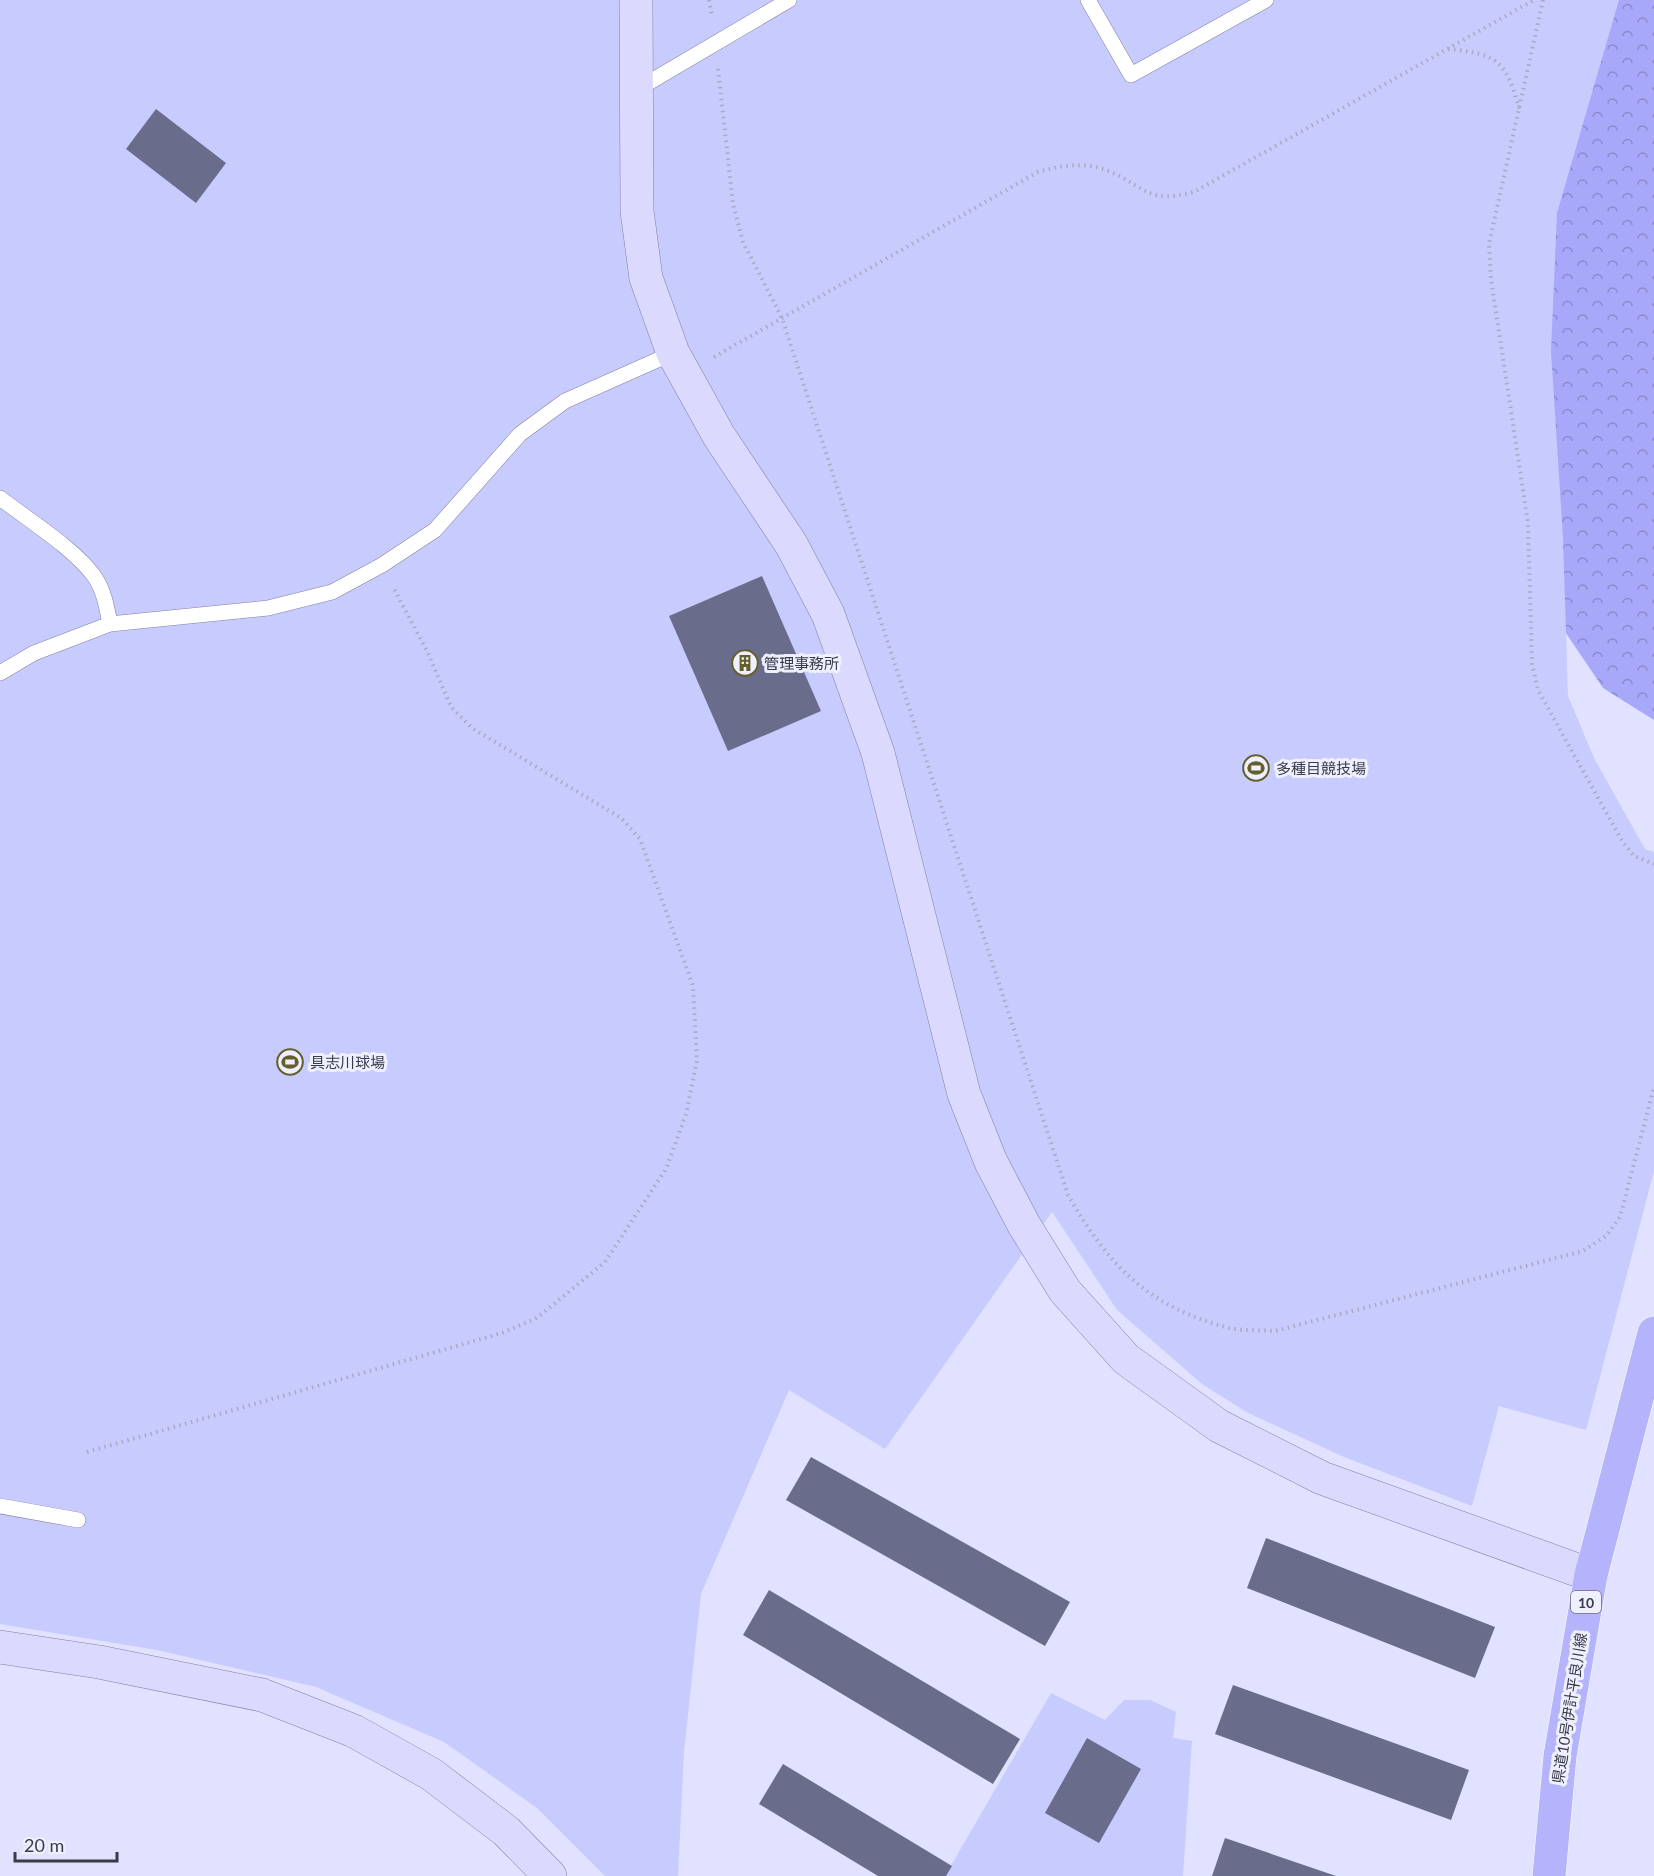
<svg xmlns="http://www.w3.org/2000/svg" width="1654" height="1876" font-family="Lato,'Noto Sans JP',sans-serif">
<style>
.forest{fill:url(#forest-crowns)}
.park{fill:#c8cbfe}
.building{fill:#6a6c8b}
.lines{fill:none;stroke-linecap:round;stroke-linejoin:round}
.lane-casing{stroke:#8081a2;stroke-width:16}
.secondary-casing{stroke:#8081a2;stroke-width:34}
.primary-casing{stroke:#fff;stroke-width:34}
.path{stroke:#a9aac2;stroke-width:4;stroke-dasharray:1.5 4.5;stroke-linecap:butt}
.lane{stroke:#fff;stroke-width:15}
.secondary{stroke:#dbd9fe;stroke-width:33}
.primary{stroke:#b6b3fd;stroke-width:33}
.labels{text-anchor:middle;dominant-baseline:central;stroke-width:6;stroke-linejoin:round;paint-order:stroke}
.shield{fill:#eff0ff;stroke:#707180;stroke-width:1.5}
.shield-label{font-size:14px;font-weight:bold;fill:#3a3b49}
.poi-label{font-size:15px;fill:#3a3b49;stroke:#eff0ff;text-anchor:start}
.street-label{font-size:15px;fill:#3a3b49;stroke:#eff0ff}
</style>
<defs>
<pattern id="forest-crowns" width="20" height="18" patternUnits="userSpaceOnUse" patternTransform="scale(1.5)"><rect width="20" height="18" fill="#a7a8fa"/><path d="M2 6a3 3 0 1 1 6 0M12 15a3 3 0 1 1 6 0" fill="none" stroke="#898acc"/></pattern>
</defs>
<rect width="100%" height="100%" fill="#e0e2ff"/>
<!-- forest -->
<path class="forest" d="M1575,0H1654V720L1603,688L1547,605L1522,289Z"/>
<!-- park -->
<path class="park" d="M0,0H1619L1557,213L1551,351L1563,538L1568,696L1594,758L1645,849L1654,852V1171L1586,1430L1499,1406L1472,1506L1344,1457L1248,1413L1202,1384L1117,1310L1052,1212L885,1449L789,1390L701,1594L684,1752L678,1876H605L537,1808L444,1742L316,1687L157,1650L0,1624Z
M1051,1693L1105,1720L1124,1700H1150L1176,1712L1173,1738L1192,1741L1183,1876H945Z"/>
<!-- building -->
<path class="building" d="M156,109L226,163L196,203L126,149Z
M762,576L821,711L728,751L669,616Z
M811,1457L1070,1602L1045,1646L786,1500Z
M1266,1538L1495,1627L1475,1678L1247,1588Z
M769,1590L1020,1739L993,1784L743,1635Z
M1233,1685L1469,1770L1451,1820L1215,1734Z
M1087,1738L1141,1769L1099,1843L1045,1813Z
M783,1764L952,1866L946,1876H878L759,1804Z
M1225,1838L1336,1876H1212Z"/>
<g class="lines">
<!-- lane casing -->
<g class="lane-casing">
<path id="lane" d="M1088,0L1131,75L1266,0
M636,90L789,0
M0,498C27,519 75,549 94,576C104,590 107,608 110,624
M0,673L34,653L110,624L268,608L332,592L382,565L435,530L520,434L565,401L673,353
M0,1506L78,1520"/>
</g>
<!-- secondary casing -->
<g class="secondary-casing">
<path id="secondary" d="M636,0L637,211L646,278L673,353L719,436L791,544L828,614L878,753L964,1094L991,1162L1024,1225L1065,1291L1126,1359L1219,1426L1322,1478L1591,1575
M0,1647L99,1662L262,1695L354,1731L431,1774L506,1831L550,1876"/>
</g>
<!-- primary casing -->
<g class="primary-casing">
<path id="primary" d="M1549,1876L1560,1756L1591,1575L1654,1333"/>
</g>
<!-- path -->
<path class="path" d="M709,0L712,17
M1543,0L1489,244L1491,279L1528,523L1532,664L1538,690L1622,841L1634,856L1654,864
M1448,49C1500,54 1506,62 1520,111
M718,69L733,204L743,242L782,318L1068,1195C1108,1265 1148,1307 1229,1328C1244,1331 1261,1330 1275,1331L1583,1251L1606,1236L1620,1217L1654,1087
M714,357L1038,172C1063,165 1086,161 1111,172C1149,189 1147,204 1194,192L1534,0
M87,1452L502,1333L537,1318L605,1262L666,1169L686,1114L697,1061L693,986L640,839L621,818L472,728L451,707L427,651L393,587"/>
<!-- lane -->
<use href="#lane" class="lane"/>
<!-- secondary -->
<use href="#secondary" class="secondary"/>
<!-- primary -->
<use href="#primary" class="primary"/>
</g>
<!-- icons -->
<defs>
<g id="building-ring" transform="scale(1.35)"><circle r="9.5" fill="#eff0ff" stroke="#655f2c" stroke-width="1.5"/><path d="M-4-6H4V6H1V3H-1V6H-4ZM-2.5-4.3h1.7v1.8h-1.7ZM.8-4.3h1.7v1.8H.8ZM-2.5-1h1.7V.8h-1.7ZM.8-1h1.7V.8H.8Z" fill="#655f2c"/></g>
<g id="stadium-ring" transform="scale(1.35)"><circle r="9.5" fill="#eff0ff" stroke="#655f2c" stroke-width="1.5"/><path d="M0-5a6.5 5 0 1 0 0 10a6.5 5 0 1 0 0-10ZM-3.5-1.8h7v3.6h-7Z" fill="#655f2c"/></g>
</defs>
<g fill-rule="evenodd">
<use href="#building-ring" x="745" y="663"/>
<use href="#stadium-ring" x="1256" y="768"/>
<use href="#stadium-ring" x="290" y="1062"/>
</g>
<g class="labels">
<!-- shield labels -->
<rect class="shield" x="1571" y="1591" width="30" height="22" rx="4.5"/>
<g class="shield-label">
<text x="1586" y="1602">10</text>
</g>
<!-- poi labels -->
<g class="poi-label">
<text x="764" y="663">管理事務所</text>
<text x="1276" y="768">多種目競技場</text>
<text x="310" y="1062">具志川球場</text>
</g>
<!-- street labels -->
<g class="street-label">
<text transform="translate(1569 1708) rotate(-81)">県道10号伊計平良川線</text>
</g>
</g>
<!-- scale -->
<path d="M15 1852v9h102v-9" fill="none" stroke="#3a3b49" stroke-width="3"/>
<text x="24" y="1852" font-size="18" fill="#3a3b49" stroke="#eff0ff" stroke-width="4.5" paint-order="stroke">20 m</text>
</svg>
